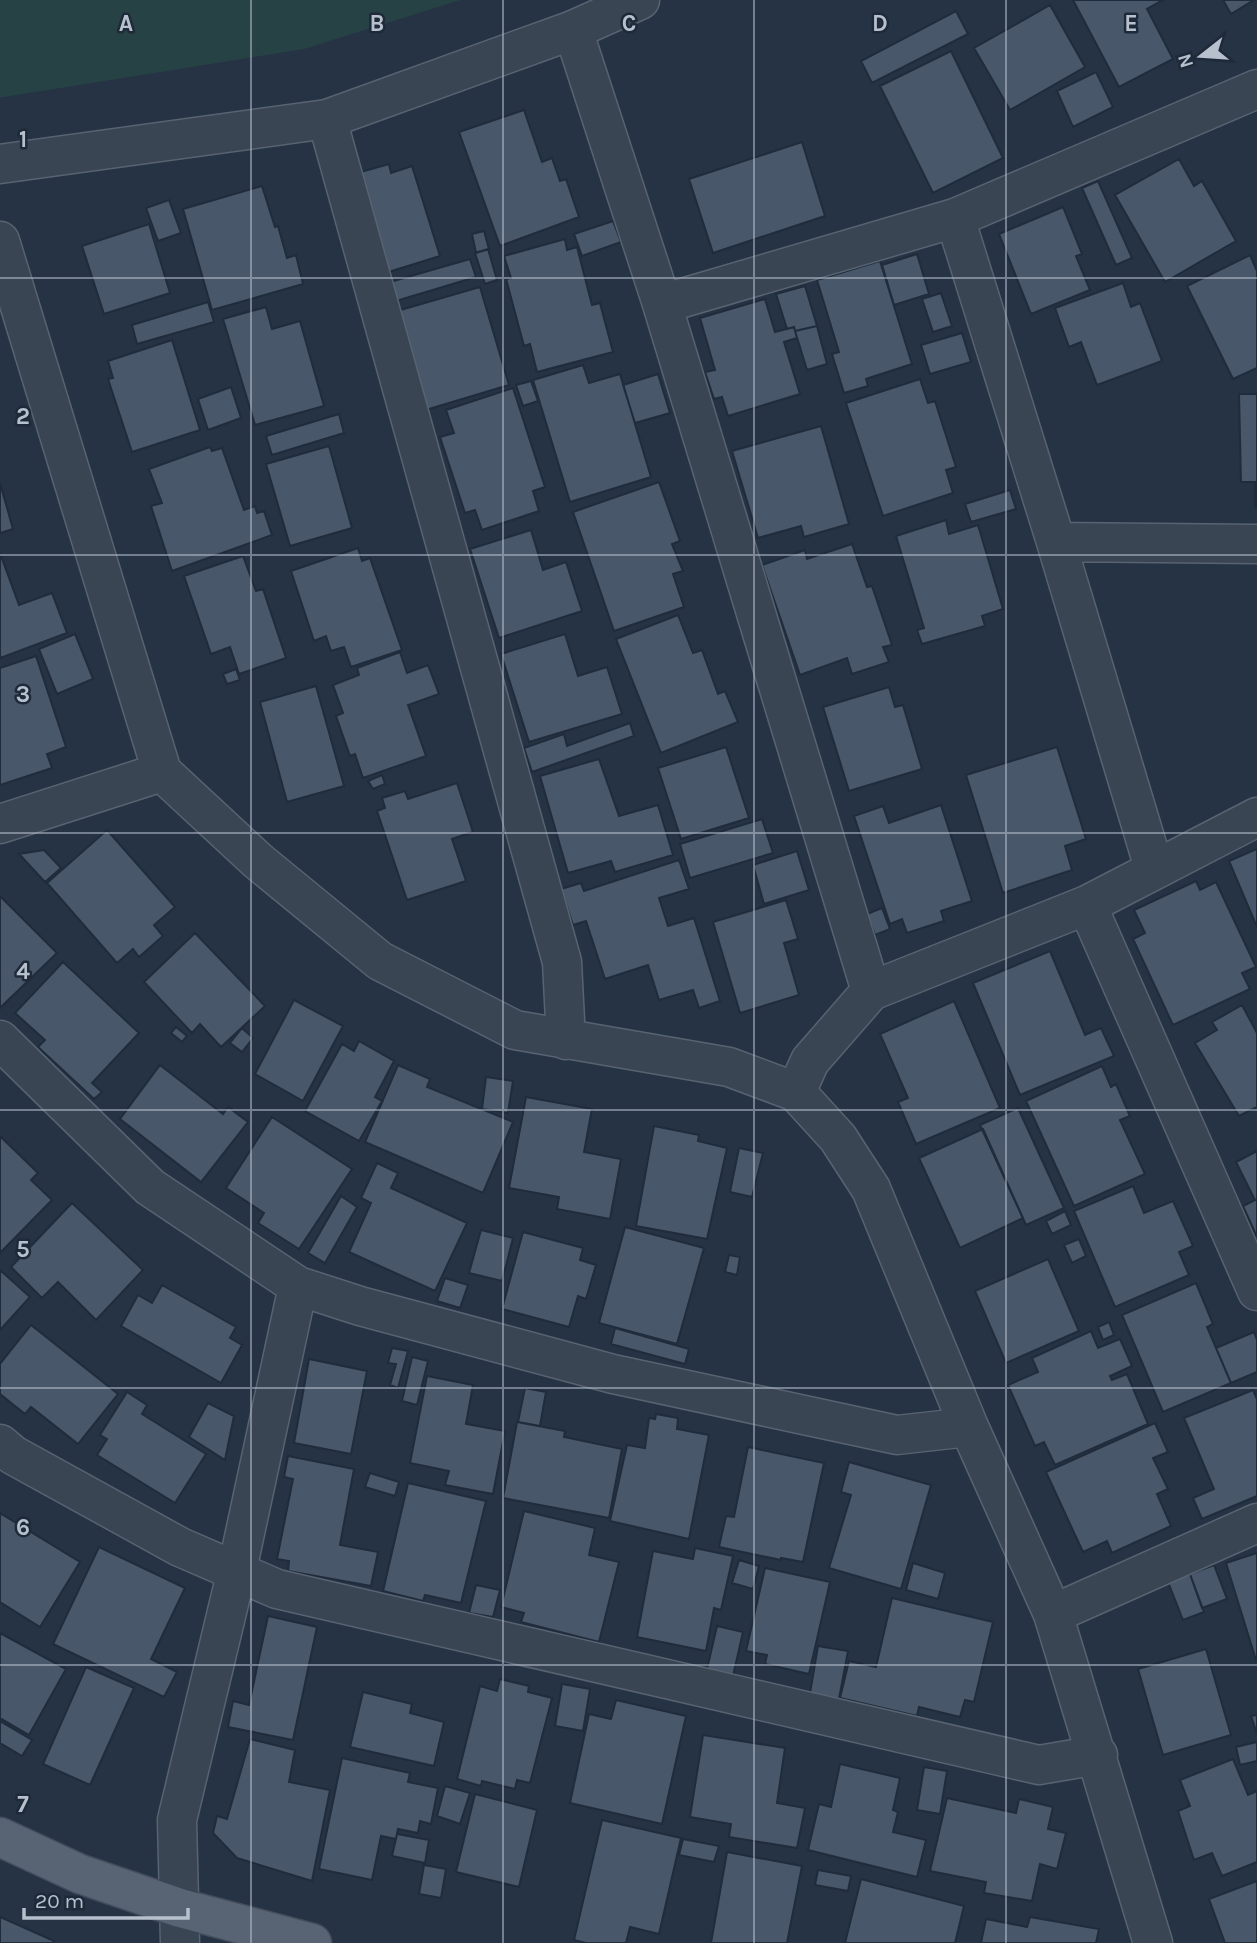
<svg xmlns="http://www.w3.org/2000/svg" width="1257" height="1943" font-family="Karla,sans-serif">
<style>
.green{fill:#274245}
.building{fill:#49576b;stroke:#202c3b;stroke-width:2}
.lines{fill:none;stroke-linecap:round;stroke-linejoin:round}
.minor-casing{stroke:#586371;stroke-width:41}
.tertiary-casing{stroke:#586371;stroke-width:41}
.primary-casing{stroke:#444e5d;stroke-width:41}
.minor{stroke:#3a4554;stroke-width:38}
.tertiary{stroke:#3a4554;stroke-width:38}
.primary{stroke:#586474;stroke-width:38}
.grid{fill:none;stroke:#b7c0cd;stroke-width:2;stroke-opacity:0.55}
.grid-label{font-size:23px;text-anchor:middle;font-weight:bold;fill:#b7c0cd;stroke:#1e2a39;stroke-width:5;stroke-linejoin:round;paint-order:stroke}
</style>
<rect width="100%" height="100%" fill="#253345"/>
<!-- green -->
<path class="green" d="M0,0H460L304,49L4,97H0Z"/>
<!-- building -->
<path class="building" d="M1073,0H1163L1147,9L1173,59L1119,87Z
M1223,0H1254L1231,14Z
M1050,5L1085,67L1010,110L974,48Z
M956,11L968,34L872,83L861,61Z
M951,51L1003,158L933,193L880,86Z
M1096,72L1113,107L1073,127L1057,91Z
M524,110L542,162L552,158L560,181L566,179L579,217L500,246L459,132Z
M802,142L825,216L713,253L689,179Z
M1179,159L1194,186L1202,181L1236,241L1165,282L1115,195Z
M389,164L391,173L412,166L440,256L379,275L350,175Z
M1098,181L1132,258L1116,265L1082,188Z
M262,186L275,227L278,226L287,258L296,255L303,284L212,310L183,209Z
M169,200L181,233L158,241L146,208Z
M1063,207L1082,254L1076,256L1090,290L1031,314L999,234Z
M613,221L621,242L582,256L574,234Z
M149,224L170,293L104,314L82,246Z
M484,231L489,249L476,253L472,234Z
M565,239L567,250L577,247L592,305L600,303L613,352L537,372L530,344L524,346L506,279L511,278L504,256Z
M488,249L497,280L485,284L475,253Z
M917,254L929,294L894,305L882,265Z
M1250,255L1257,271V368L1233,379L1187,286Z
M470,259L476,277L396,301L390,282Z
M880,261L912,364L866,379L868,386L844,393L832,354L839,352L817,280Z
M1123,283L1131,307L1140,303L1162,361L1097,385L1081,342L1069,347L1055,308Z
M805,286L817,326L795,331L794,327L787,329L776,294Z
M480,287L509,385L419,412L390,313Z
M941,293L952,326L933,332L922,299Z
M765,299L775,332L794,327L797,338L784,342L800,394L728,416L722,397L714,399L705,372L715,370L700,318Z
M208,302L214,322L137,344L132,325Z
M266,307L272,329L300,321L324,406L255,425L223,319Z
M817,326L827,364L807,370L795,331Z
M962,333L971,362L930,374L921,345Z
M172,340L200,430L132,452L108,379L113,378L108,361Z
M583,365L589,383L620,374L651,477L570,502L533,380Z
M658,374L670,413L635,423L623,385Z
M920,379L928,403L935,401L956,467L946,470L953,493L883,516L846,403Z
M531,381L538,401L523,406L516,385Z
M231,387L241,418L208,430L198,399Z
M513,388L545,487L533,491L539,511L482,530L475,510L465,513L440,437L454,433L446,410Z
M1239,394H1257V507H1255V482H1241Z
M339,414L344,433L272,455L266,436Z
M821,426L849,524L804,537L801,526L758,538L732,451Z
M329,446L352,528L290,546L266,464Z
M210,447L212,451L222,448L244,510L255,506L257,513L264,511L272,535L172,571L151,506L162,503L149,469Z
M659,482L680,541L672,544L683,571L673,574L684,607L614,631L573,512Z
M0,483L13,529L0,533Z
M1010,490L1016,509L971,522L965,504Z
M946,520L949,534L978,525L1003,609L982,616L985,626L922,644L917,630L924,628L896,536Z
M531,530L543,570L566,562L582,611L499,638L470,549Z
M852,544L867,587L872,586L892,645L883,647L889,662L852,674L847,658L800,675L762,565L805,550L807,559Z
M358,548L362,561L370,558L402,650L351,667L344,647L331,651L326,636L314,641L291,571Z
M0,553L19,605L52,593L67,633L0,658Z
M243,556L256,591L263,589L286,658L239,674L230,647L211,654L184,576Z
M678,615L693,653L702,650L718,694L725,691L738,722L661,753L616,639Z
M75,634L93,679L57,694L39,649Z
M565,634L578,676L607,667L622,714L529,742L501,654Z
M400,652L407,673L428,665L439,694L408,705L426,756L363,778L355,754L350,756L336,716L343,713L333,685L359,675L357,668Z
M36,656L66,747L47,754L52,768L0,785V668Z
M236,669L240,680L227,684L223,674Z
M316,686L344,786L287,802L260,702Z
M889,687L895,707L903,705L922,769L849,791L823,707Z
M630,723L634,736L532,772L524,748L564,734L567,746Z
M726,747L749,818L681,839L658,768Z
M1057,747L1086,839L1065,846L1072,870L1003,893L966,775Z
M599,759L619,816L658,805L673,855L615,872L611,861L568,873L540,776Z
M382,775L385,784L373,789L368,781Z
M457,783L473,832L452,839L466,881L407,900L377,811L385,808L382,798L405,791L408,799Z
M941,805L972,901L941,911L944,921L907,933L902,919L890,924L854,816L883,806L889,823Z
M762,819L773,853L690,878L680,844Z
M107,830L175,907L154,925L163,936L139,957L133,949L117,963L47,883Z
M1257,849V927L1229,861Z
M44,850L61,868L45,882L19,854Z
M797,851L809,890L764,904L753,865Z
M679,860L689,889L659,898L668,926L694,918L720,1001L699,1008L693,990L659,1000L648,965L605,979L586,921L573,925L561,889L581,883L584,891Z
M1196,881L1200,890L1216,882L1256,967L1242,973L1250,989L1173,1025L1133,939L1145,933L1134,910Z
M0,896L57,953L0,1008Z
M786,900L798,939L784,943L799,995L740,1013L713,922Z
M882,908L890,929L875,935L867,914Z
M195,933L265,1006L221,1047L200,1024L192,1033L144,982Z
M1050,951L1085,1035L1101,1028L1114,1056L1020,1095L973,983Z
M63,962L139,1033L92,1083L102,1092L94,1099L38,1047L45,1040L15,1013Z
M294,1000L343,1026L303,1101L255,1074Z
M954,1001L1000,1108L916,1144L898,1102L908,1098L880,1034Z
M1242,1005L1257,1033V1107L1239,1116L1195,1043L1217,1030L1212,1022Z
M176,1027L187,1036L182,1042L171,1033Z
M242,1028L253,1038L242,1052L230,1043Z
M359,1041L394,1061L375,1097L382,1101L359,1141L305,1111L342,1044L354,1051Z
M160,1065L223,1114L228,1107L248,1122L201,1182L120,1119Z
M398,1065L430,1079L427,1087L513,1122L483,1193L365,1142Z
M1102,1066L1111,1087L1116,1084L1130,1116L1120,1120L1145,1174L1074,1206L1026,1101Z
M486,1077L513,1081L508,1113L482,1109Z
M526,1097L592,1109L584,1152L621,1159L610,1219L557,1209L559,1197L509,1188Z
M1018,1108L1064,1208L1026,1225L980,1125Z
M272,1117L352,1169L299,1249L258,1223L264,1213L226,1188Z
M654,1126L699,1135L698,1141L727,1148L707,1239L636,1226Z
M983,1129L1023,1218L960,1248L919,1158Z
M0,1136L38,1173L31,1180L52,1200L0,1253Z
M739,1148L763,1153L752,1197L730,1192Z
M1257,1151V1237L1243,1206L1255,1200L1236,1162Z
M377,1163L398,1173L391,1188L467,1223L435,1291L349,1252L371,1203L361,1198Z
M1133,1186L1144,1213L1173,1201L1193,1246L1179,1252L1189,1275L1115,1307L1074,1211Z
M341,1196L357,1207L325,1263L308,1253Z
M72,1203L143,1270L96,1320L58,1282L42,1298L11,1267Z
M1065,1211L1071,1225L1052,1234L1046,1221Z
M625,1227L704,1248L677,1344L599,1323Z
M481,1230L513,1238L502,1281L469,1273Z
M523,1232L583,1248L580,1260L596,1265L586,1299L578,1296L569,1327L502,1309Z
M1079,1239L1086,1256L1072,1263L1064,1245Z
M729,1255L740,1257L737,1275L725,1272Z
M1048,1259L1079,1331L1006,1363L975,1291Z
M0,1270L30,1297L0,1330Z
M445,1278L468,1285L460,1308L437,1301Z
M1196,1283L1213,1324L1207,1327L1231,1383L1163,1412L1122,1315Z
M162,1285L236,1327L230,1338L242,1345L221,1383L121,1326L138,1295L152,1303Z
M1109,1322L1114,1335L1103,1340L1098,1327Z
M31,1325L118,1394L78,1444L31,1407L25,1414L0,1394V1364Z
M615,1328L689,1349L685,1364L611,1344Z
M1091,1331L1098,1348L1120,1339L1132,1366L1110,1376L1112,1380L1127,1374L1148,1424L1055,1465L1044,1442L1035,1446L1008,1385L1038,1372L1032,1358Z
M1254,1332L1257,1340V1372L1231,1383L1216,1348Z
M392,1348L408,1351L398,1388L390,1385L396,1364L388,1363Z
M412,1357L428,1361L417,1405L402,1401Z
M309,1359L367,1371L351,1454L294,1443Z
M427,1376L473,1385L466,1424L505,1431L493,1494L445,1485L449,1471L410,1463Z
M525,1388L546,1392L540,1426L518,1422Z
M1253,1390L1257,1399V1496L1202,1519L1193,1498L1214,1489L1184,1418Z
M127,1392L147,1405L142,1414L206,1454L175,1503L97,1455L107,1439L100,1435Z
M208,1403L234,1416L225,1460L189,1437Z
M656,1414L678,1418L677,1429L709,1435L689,1539L610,1521L627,1445L645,1448L649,1418L655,1419Z
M517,1422L565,1431L564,1437L622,1449L609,1518L503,1498Z
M1155,1423L1168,1452L1153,1458L1168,1489L1157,1494L1171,1526L1112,1553L1107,1541L1083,1552L1046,1472Z
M748,1447L824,1463L803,1562L781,1558V1560L719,1547L726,1516L734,1517Z
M288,1456L354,1469L340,1545L378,1552L371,1586L288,1571L289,1561L277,1559L293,1479L284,1477Z
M849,1462L931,1485L901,1589L829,1568L851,1495L841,1492Z
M370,1473L399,1482L395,1496L365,1487Z
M408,1483L486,1501L461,1603L425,1595L423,1601L383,1591Z
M524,1511L595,1528L589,1555L619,1562L599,1642L521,1622L524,1613L501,1607Z
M0,1513L80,1562L40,1627L0,1602Z
M99,1547L185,1588L151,1659L177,1672L164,1697L53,1644Z
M695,1548L733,1556L721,1610L714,1608L706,1651L637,1637L653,1551L693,1559Z
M1257,1553V1660H1256L1226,1563Z
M739,1560L759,1566L753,1589L732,1583Z
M913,1563L945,1573L938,1599L906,1590Z
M1214,1565L1227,1599L1202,1608L1190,1574Z
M765,1568L830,1582L809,1674L765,1664L767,1655L746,1651Z
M1190,1574L1204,1612L1183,1620L1168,1582Z
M476,1585L500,1590L493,1617L469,1613Z
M892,1598L993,1622L974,1702L965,1700L960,1717L919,1707L917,1716L840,1698L849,1661L876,1667Z
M268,1616L317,1627L293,1740L228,1727L233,1701L249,1705Z
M717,1626L743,1632L733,1676L707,1669Z
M0,1633L66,1669L29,1735L0,1718Z
M818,1646L848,1651L839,1699L810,1693Z
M1206,1649L1231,1735L1163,1755L1138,1669Z
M86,1667L134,1688L90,1785L43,1764Z
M500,1679L529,1686L528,1692L552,1698L530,1783L517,1780L515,1789L482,1781L481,1786L457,1779L480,1686L497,1691Z
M562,1684L590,1689L583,1731L555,1726Z
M363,1692L412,1704L410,1713L444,1722L434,1766L350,1747Z
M616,1700L686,1716L662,1824L570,1803L589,1714L611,1719Z
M1257,1715V1734L1251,1716Z
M0,1721L32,1740L22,1756L0,1743Z
M703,1735L785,1748L777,1803L805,1808L797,1848L729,1837L731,1824L690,1817Z
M250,1739L295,1750L289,1782L330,1790L312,1881L237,1858L213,1833L217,1816L227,1819Z
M1257,1742V1761L1240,1765L1236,1747Z
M342,1758L410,1773L408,1782L438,1788L431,1824L420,1821L418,1833L398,1829L396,1839L381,1836L372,1880L319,1869Z
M1233,1759L1248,1795L1257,1791V1862L1222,1876L1212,1853L1194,1860L1178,1811L1190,1806L1180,1780Z
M840,1764L900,1778L893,1810L898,1812L893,1832L926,1840L917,1877L808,1850L819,1804L831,1807Z
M924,1767L947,1771L940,1814L917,1810Z
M445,1786L470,1793L460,1824L437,1816Z
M475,1794L537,1810L519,1887L456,1872Z
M947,1798L1016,1813L1019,1799L1053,1807L1048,1829L1066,1833L1057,1869L1040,1864L1032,1901L984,1893L986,1882L930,1871Z
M602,1820L681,1838L659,1934L630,1927L626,1943H586L574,1940Z
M397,1834L429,1840L425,1863L392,1856Z
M683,1839L719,1846L714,1862L679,1855Z
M727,1852L802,1866L787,1943H711Z
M424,1865L446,1869L441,1898L419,1894Z
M818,1870L851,1876L848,1891L815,1885Z
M861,1879L964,1906L955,1943H845Z
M1257,1881V1943H1225L1209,1899Z
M0,1917L54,1941L53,1943H0Z
M1030,1917L1099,1929L1096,1943H981L986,1919L1027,1927Z"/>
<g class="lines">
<!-- minor casing -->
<g class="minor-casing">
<path id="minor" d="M573,30L662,304L955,218L1257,89
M327,119L562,962L566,1040
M955,218L1056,542L1154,868
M0,241L162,772L258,861L380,961L515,1030L729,1067L796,1092L838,1138L871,1189L969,1427L1053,1614L1153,1943
M662,304L871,991
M1056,542L1257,544
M0,824L162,772
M1087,905L1257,1291
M0,1040L150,1187L298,1286L360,1306L613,1374L897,1435L969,1427
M796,1092L810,1061L871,991L1087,905L1257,817
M0,1444L13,1455L180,1547L277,1589L1039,1765L1098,1755
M1053,1614L1257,1523
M180,1943L177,1820L237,1570L298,1286"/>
</g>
<!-- tertiary casing -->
<g class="tertiary-casing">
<path id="tertiary" d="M0,164L327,119L573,30L640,0"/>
</g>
<!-- primary casing -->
<g class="primary-casing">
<path id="primary" d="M0,1837L80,1874L180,1908L312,1943"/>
</g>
<!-- minor -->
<use href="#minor" class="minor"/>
<!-- tertiary -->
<use href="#tertiary" class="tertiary"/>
<!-- primary -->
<use href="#primary" class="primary"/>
</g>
<!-- grid -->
<path class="grid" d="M251,0V1943M503,0V1943M754,0V1943M1006,0V1943M0,278H1257M0,555H1257M0,833H1257M0,1110H1257M0,1388H1257M0,1665H1257"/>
<g class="grid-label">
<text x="126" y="31">A</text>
<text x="377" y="31">B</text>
<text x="629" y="31">C</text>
<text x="880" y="31">D</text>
<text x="1131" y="31">E</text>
<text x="23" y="147">1</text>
<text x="23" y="424">2</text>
<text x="23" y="702">3</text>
<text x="23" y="979">4</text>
<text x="23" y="1257">5</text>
<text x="23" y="1535">6</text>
<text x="23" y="1812">7</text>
</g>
<!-- north arrow -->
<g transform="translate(1201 56) rotate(253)" stroke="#1e2a39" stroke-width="5" paint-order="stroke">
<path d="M0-5L12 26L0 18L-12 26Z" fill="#b7c0cd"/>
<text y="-10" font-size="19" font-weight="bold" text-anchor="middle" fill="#b7c0cd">N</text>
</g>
<!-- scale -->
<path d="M24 1908v10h164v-10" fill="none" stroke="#b7c0cd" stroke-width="3.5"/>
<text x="35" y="1908" font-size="21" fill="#b7c0cd" stroke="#1e2a39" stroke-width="5" paint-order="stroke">20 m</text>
</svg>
